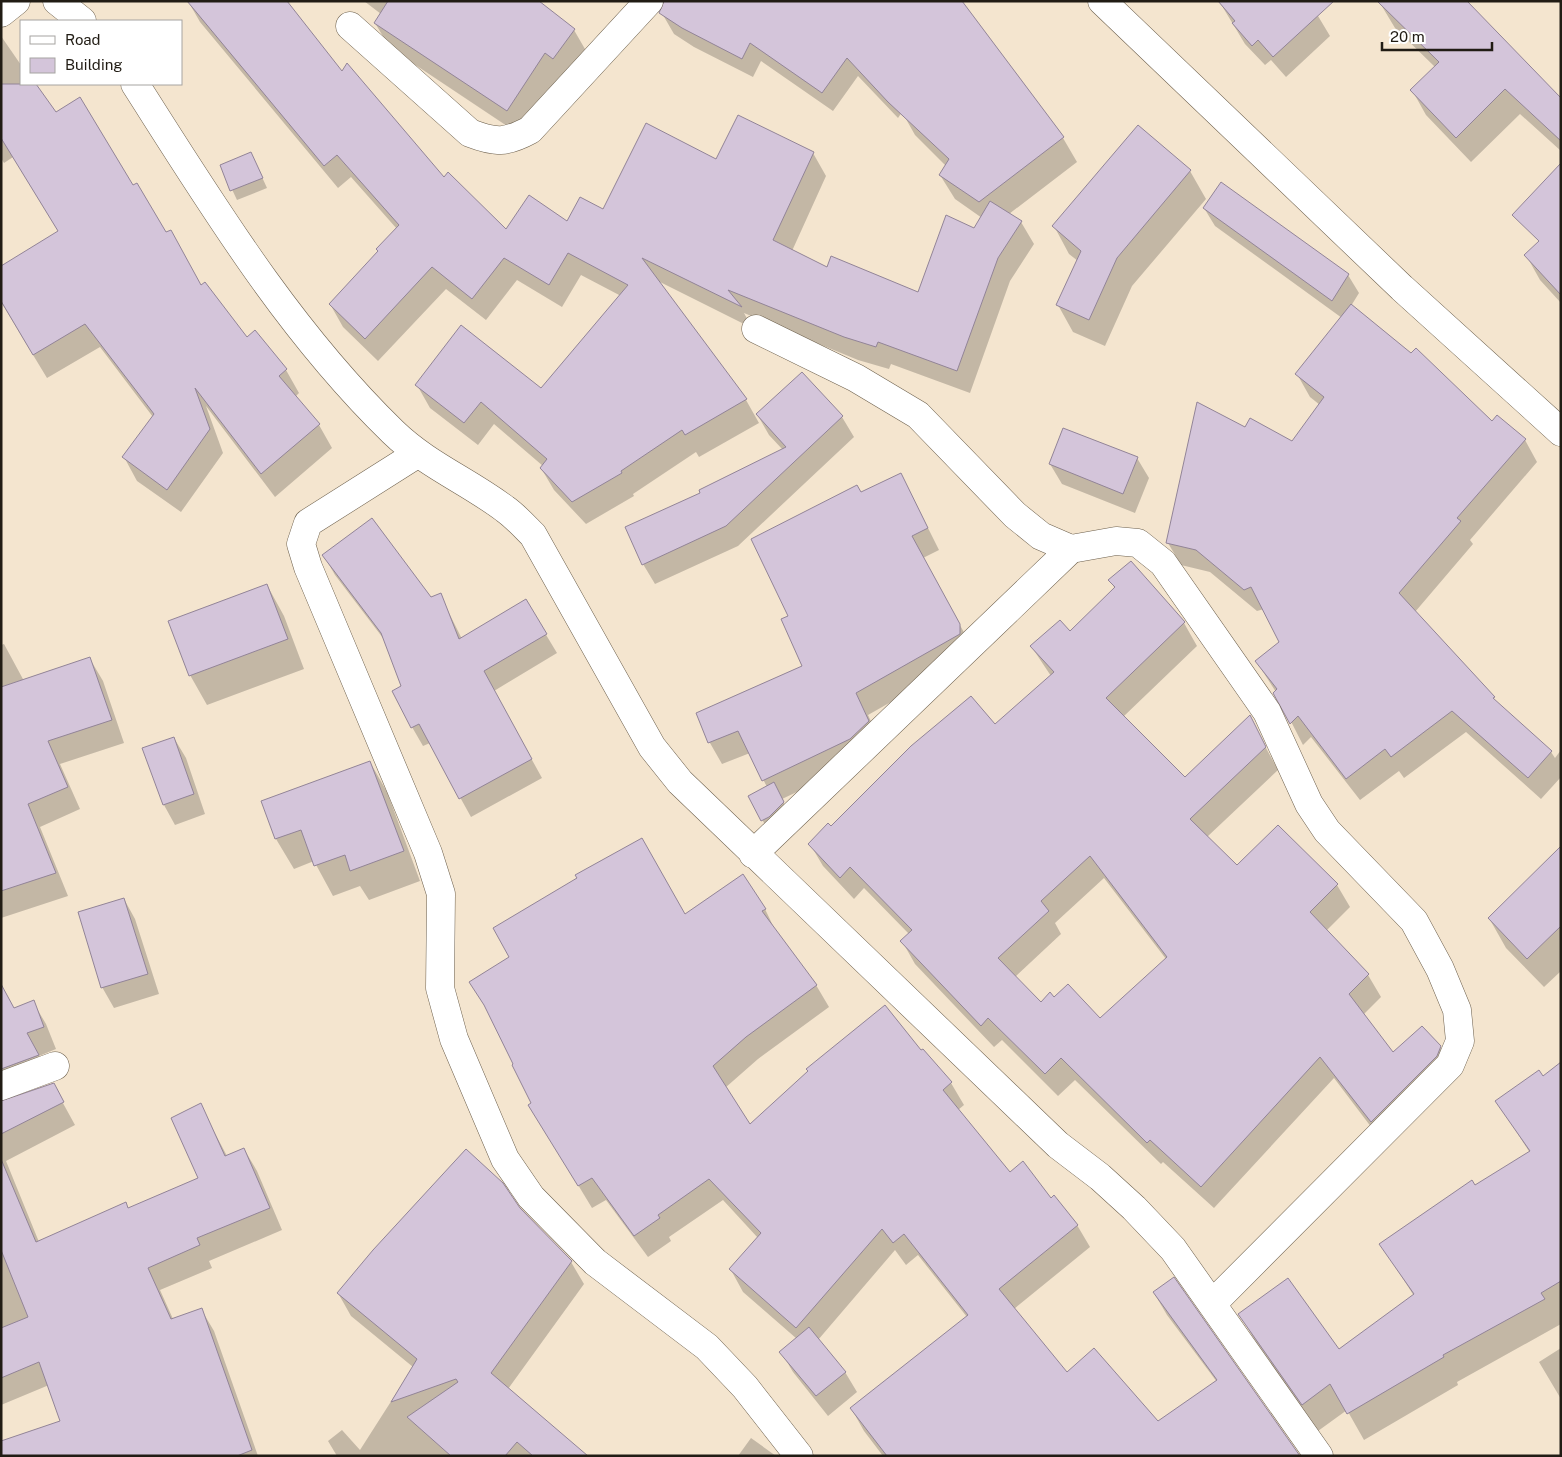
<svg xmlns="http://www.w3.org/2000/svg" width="1562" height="1457" font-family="'Public Sans',sans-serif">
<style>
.shadow{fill:#0003;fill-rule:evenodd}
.building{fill:#d4c5da;stroke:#928497;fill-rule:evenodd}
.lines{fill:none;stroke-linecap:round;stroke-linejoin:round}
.minor-casing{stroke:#6d604d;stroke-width:29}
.minor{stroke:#fff;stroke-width:28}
</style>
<rect width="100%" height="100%" fill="#f4e5cf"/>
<!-- shadow -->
<path class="shadow" d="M188,1L342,73L444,179L506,231L568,223L603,210L717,161L813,153L826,176L792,251L828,268L919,294L975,230L982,218L955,199L940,175L946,166L915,135L902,112L898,118L858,76L833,111L761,61L753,77L694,47L674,34L663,15L982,30L1063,138L1077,162L1009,214L1021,222L1034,244L1010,281L970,393L891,364L889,369L858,360L744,313L752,328L658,281L746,400L759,423L699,457L696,452L633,494L634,496L586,524L554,490L541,468L543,466L494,424L478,445L430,408L417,385L541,389L621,296L581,275L562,307L517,280L486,320L446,289L378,361L343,327L330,304L379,252L397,229L351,177L338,188L200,22Z
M364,1H537L574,30L589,56L522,136L390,48L375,23L381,14Z
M1219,1H1305L1318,16L1330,36L1286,77L1271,60L1265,65L1245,44Z
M1380,3L1559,98L1561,96V151L1520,114L1471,162L1426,115L1412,90L1435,67L1395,28Z
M1,36L21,65V84H35L55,114L133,187L201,287L246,339L286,370L299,393L295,397L319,425L332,448L275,497L206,406L223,453L181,512L137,481L124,457L153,417L100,347L47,378L1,302V267L59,232L13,157L4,163L1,158Z
M1138,127L1190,171L1206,199L1132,286L1105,346L1073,332L1058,305L1078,261L1069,254L1054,226Z
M251,153L267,188L237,200L221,166Z
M1204,208L1348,275L1359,293L1351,306L1492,423L1525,440L1537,462L1470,540L1473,544L1415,612L1497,703L1551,752L1555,758L1561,750V777L1541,799L1466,732L1404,778L1399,771L1360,800L1311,737L1303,745L1276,692L1256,661L1281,642L1264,609L1257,611L1210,572L1181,565L1168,543L1246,429L1292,443L1320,405L1310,397L1297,374L1342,318L1215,226Z
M1561,223V303L1540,280L1526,255Z
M802,373L842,417L854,437L738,546L655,584L643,564L702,493L783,450L769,435L757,414Z
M1137,458L1149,478L1135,513L1062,484L1050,464Z
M901,474L939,550L923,558L972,647V656L868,715L881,743L862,761L782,799L789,813L768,830L749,796L767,787L750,753L722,764L710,743L698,713L803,666L790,616L861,493Z
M324,556L431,599L440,595L462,639L525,600L557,653L494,691L542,778L471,817L430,743L423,746L412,727L403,687L386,642L335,575Z
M1131,563L1184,623L1197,646L1123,717L1185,779L1249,717L1278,770L1207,837L1237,867L1337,885L1350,907L1326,931L1368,975L1381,997L1363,1015L1393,1054L1440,1047L1453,1070L1384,1144L1334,1078L1214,1208L1163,1162L1161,1164L1075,1080L1058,1096L1002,1040L994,1047L915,964L902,941L909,934L864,888L854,899L823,866L810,844L831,828L995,726L1051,676L1031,646L1070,632L1115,589L1110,580ZM1104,878L1166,959L1100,1020L1041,1004L1015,977L1061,934L1055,923Z
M267,585L284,616L304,669L207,705L190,675Z
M4,644L24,681L90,659L103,681L124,743L60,764L80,809L40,827L68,896L1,918V645Z
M174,738L186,758L205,814L175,825L164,805Z
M370,762L387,792L420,881L369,900L360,886L333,896L314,861L294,869L276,839L263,802Z
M1561,848V971L1544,987L1506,948L1489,918Z
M124,899L135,919L159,994L114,1008L102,987Z
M765,909L776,932L816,985L829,1007L758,1059L725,1088L750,1126L921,1052L951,1083L964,1105L958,1110L1010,1173L1050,1199L1077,1225L1090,1247L1014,1309L1067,1374L1158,1423L1217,1382L1167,1315L1154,1293L1287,1456H883L864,1431L851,1408L967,1317L918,1255L906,1265L895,1250L818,1340L845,1372L857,1392L828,1416L793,1372L781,1352L797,1339L743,1292L731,1270L758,1238L723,1200L669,1237L671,1241L648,1257L606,1200L592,1208L543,1127L533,1103L684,915Z
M33,1002L46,1024L56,1049L39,1056L51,1078L1,1099V1014Z
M1561,1064V1324L1457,1382L1458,1385L1364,1440L1347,1410L1318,1431L1255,1341L1240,1314L1338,1350L1414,1296L1381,1244L1530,1153L1497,1101L1543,1078Z
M53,1085L75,1125L6,1161L39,1242L128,1209L200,1179V1105L227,1156L244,1149L257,1171L282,1230L209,1261L212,1268L160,1290L173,1319L201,1309L214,1331L258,1456H32L61,1422L49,1385L1,1405V1102Z
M519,1209L571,1262L584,1284L508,1389L586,1456H337L328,1441L342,1430L360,1450L413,1367L351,1316L338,1293Z
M1561,1348V1399L1539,1362Z
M751,1438L776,1456H738Z"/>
<!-- building -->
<path class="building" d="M187,1H287L342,71L347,63L444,177L448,172L506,229L529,195L567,221L580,197L603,209L646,123L716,159L738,115L814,152L773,240L827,267L831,256L918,292L946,215L974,228L990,201L1022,221L998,258L957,371L878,342L876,347L844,337L728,290L742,307L642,258L747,399L685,435L682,430L621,471L622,473L572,502L540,468L547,459L481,402L464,423L415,385L461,325L541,388L628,285L568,253L549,285L504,258L472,299L432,267L365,339L329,304L378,251L376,249L399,225L337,155L324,166Z
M388,1H539L575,29L553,59L545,53L507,111L374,23Z
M664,1H962L1064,137L979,202L939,175L949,159L888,102L847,58L822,93L750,43L742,59L682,28L659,13Z
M1218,1H1334L1273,57L1258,40L1252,46L1232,23L1235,21Z
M1377,1H1467L1561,98V141L1505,89L1456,138L1410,90L1439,62Z
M1,84H36L56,112L80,97L133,185L137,183L166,232L171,230L201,285L205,282L247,337L255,330L287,369L279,376L320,424L261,474L195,388L210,429L167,490L122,457L154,414L85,324L33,355L1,301V266L58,231L1,138Z
M1138,125L1191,170L1117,258L1089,320L1056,305L1081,251L1052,226Z
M251,152L263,178L230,191L220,165Z
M1561,163V295L1524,255L1539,241L1512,215Z
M1221,182L1349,274L1332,301L1203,208Z
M1351,304L1411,353L1416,348L1492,421L1497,415L1526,439L1457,518L1461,521L1399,593L1495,697L1493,698L1552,751L1528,778L1452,711L1391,757L1385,749L1346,779L1298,716L1290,724L1273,693L1277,689L1255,661L1279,642L1251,587L1244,590L1196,550L1166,543L1197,402L1245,427L1250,418L1292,441L1324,397L1295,374Z
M802,372L843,416L726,526L642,565L625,527L700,493L699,490L786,447L756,414Z
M1063,428L1138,457L1123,494L1049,464Z
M901,473L928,528L912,536L960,624V634L856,693L869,721L850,739L762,781L738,731L708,743L696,713L802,666L781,619L788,616L751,539L857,485L861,492Z
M372,518L431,597L441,593L459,639L526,599L547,634L484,671L532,759L459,799L419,724L411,728L392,691L401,686L381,633L322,555Z
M1131,561L1185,622L1106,698L1185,777L1250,715L1266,747L1190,819L1237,865L1278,825L1338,884L1310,912L1369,974L1349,994L1393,1052L1422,1026L1441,1046L1437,1056L1371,1122L1320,1057L1201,1187L1150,1140L1147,1143L1061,1058L1045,1074L988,1018L981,1026L900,941L912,930L850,867L840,878L808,844L828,823L831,826L911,746L971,696L995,724L1054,672L1030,646L1060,620L1070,631L1115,587L1108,580ZM1090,856L1167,957L1100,1018L1068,984L1054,997L1050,992L1041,1002L998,958L1049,911L1041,901Z
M267,584L288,639L189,676L168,621Z
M90,657L112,720L48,741L68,787L28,804L56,873L1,891V687Z
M174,737L194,794L163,805L142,748Z
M370,761L404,851L350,871L345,855L314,866L301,830L275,839L261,801Z
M774,782L784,802L769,817L761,821L748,796Z
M642,838L685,914L743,874L766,909L762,911L817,985L746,1037L713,1066L750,1124L808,1071L806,1069L885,1005L921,1050L923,1049L952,1082L943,1090L1010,1172L1023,1161L1051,1198L1054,1195L1078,1225L999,1289L1067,1372L1094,1348L1158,1421L1217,1380L1153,1292L1174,1277L1300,1456H887L850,1408L968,1315L904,1234L893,1243L882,1229L796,1328L729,1269L761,1233L709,1179L658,1215L660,1218L634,1236L592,1178L578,1186L528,1105L531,1103L512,1065L513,1064L484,1005L469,982L509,957L493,928L577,878L575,875Z
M1561,846V926L1527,959L1488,918Z
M124,898L148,974L101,988L78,912Z
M1,984L14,1008L34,1000L44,1027L27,1033L39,1055L1,1069Z
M1561,1062V1281L1541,1293L1545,1299L1443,1355L1444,1357L1347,1414L1330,1384L1302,1405L1238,1314L1288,1278L1339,1349L1414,1294L1379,1244L1472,1180L1475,1185L1530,1151L1495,1101L1539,1070L1543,1076Z
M54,1083L64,1102L1,1134V1101Z
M201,1103L225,1156L244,1148L270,1208L197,1238L200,1245L148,1268L171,1319L202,1308L252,1450L237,1456H1V1441L60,1421L39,1362L1,1378V1328L28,1317L1,1250V1159L36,1242L126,1202L128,1208L198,1178L171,1118Z
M466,1149L503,1183L520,1208L572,1261L491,1373L588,1456H533L517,1442L505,1456H451L407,1417L458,1382L456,1379L391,1402L417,1359L337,1293L373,1250Z
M809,1327L846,1372L816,1396L779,1352Z"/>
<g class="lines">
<!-- minor casing -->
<g class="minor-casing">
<path id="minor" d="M57,1L82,21
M1102,1L1402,288L1561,432
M1,13L16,1
M350,26L470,133C496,143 506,143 530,130L649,1
M135,84C213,206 288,330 393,432C427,465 468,481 505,509C515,516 524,526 533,535L652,747L680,782L1058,1145L1100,1177L1134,1208L1173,1249L1319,1456
M756,329L856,378L918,415L1015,515L1041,536L1071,549L1116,541L1138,543L1163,563L1267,712L1309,804L1327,831L1414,921L1440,969L1457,1010L1460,1041L1450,1065L1212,1304
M417,454L308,523L301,544L308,567L428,853L441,894L440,988L454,1039L505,1159L531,1197L595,1262L707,1347L745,1387L799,1456
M753,854L1071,549
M1,1086L55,1066"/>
</g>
<!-- minor -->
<use href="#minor" class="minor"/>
</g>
<!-- border -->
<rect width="1562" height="1457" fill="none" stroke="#211c14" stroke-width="5"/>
<!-- legend -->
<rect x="20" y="20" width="162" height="65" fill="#ffffff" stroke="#a6a4a1"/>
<rect x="30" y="36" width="25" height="8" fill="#ffffff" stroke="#a6a4a1"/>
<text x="65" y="45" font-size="15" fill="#211c14">Road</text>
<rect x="30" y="58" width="25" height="15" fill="#d4c5da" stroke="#a6a4a1"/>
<text x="65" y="70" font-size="15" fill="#211c14">Building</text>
<!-- scale -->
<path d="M1382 42v8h110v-8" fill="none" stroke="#211c14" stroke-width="2.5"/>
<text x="1390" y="42" font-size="15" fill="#211c14" stroke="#ffffff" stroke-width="4" paint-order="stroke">20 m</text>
</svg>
